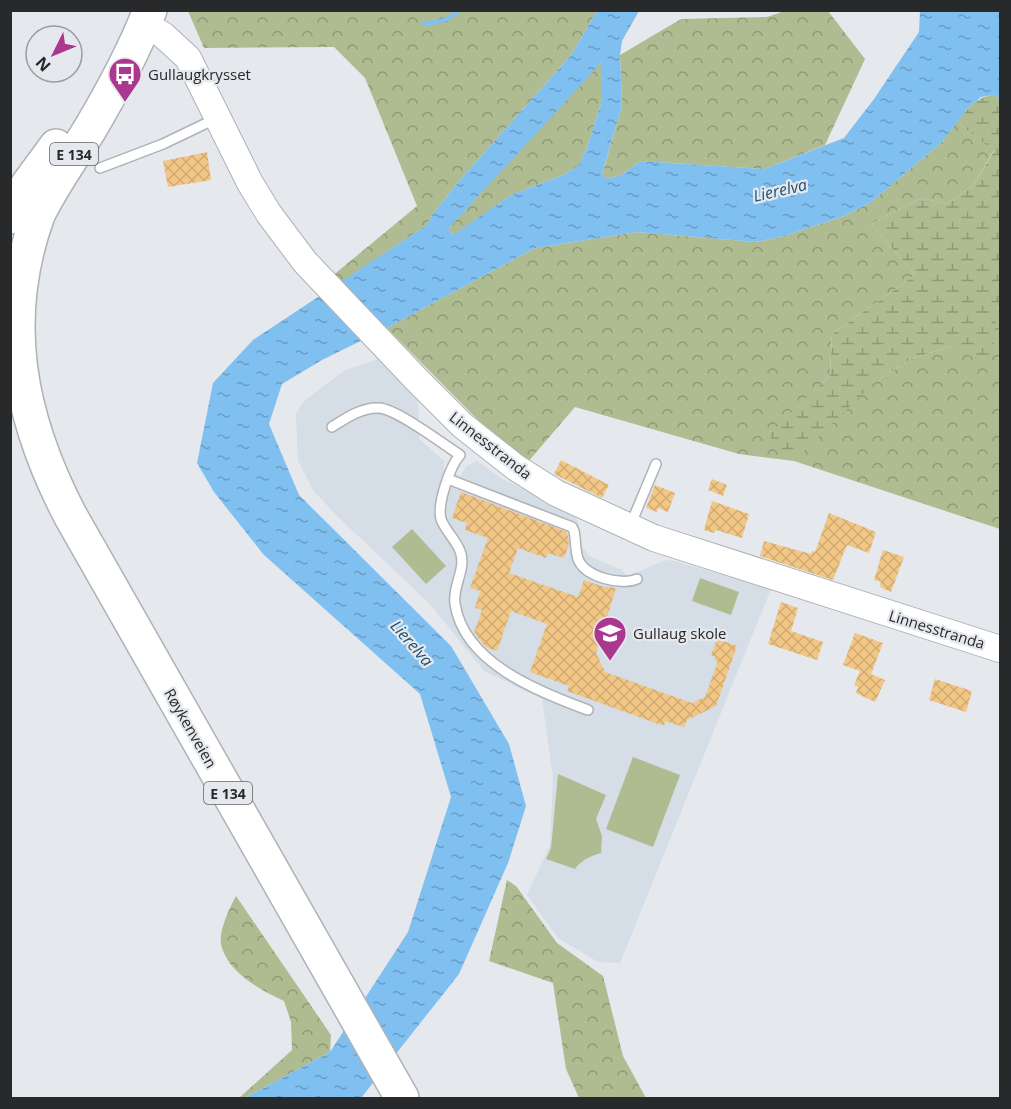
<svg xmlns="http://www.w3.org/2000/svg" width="1011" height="1109" font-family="'Open Sans',sans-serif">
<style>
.built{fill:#d5dde7}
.forest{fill:url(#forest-crowns)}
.wetland{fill:url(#wetland-marsh)}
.park{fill:#afbc91}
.water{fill:url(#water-ripples);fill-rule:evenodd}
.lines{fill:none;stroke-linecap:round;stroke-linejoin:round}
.stream{stroke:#80c0f1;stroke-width:4.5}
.building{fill:url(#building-cross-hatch)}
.lane-casing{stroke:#aeb2b6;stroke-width:12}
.secondary-casing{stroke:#aeb2b6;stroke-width:28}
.highway-casing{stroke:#aeb2b6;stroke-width:36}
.lane{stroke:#fff;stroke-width:9}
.secondary{stroke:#fff;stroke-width:26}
.highway{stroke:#fff;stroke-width:33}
.labels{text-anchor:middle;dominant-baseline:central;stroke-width:4.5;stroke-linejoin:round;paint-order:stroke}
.shield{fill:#e5e8ec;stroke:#606264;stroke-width:1.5}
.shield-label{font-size:14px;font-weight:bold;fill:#27292a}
.poi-label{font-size:15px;fill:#27292a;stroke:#e5e8ec;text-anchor:start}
.street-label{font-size:15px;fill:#27292a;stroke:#e5e8ec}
.water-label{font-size:16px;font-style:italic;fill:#1e4e6f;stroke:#e5e8ec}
</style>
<defs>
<pattern id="forest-crowns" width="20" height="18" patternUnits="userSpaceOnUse" patternTransform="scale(1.5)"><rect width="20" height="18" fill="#afbc91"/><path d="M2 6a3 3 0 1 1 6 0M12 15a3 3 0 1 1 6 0" fill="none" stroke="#8e9977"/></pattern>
<pattern id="wetland-marsh" width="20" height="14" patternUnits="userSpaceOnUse" patternTransform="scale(1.5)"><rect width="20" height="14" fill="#afbc91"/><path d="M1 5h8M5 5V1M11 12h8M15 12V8" fill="none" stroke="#8e9977"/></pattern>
<pattern id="water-ripples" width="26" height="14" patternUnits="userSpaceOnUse" patternTransform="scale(1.5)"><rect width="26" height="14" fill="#80c0f1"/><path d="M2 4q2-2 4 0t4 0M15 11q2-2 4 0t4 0" fill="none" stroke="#699cc3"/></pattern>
<pattern id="building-cross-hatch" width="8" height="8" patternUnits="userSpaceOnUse" patternTransform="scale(1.5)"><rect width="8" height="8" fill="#f2c785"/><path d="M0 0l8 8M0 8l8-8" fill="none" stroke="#d0ab73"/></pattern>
</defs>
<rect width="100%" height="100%" fill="#e5e8ec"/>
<!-- built -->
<path class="built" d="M382,358L418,397L419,439L444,461V469L461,476L466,466L477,461L501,478L572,514L578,521L580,544L589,556L622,570L627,577L663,561L671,560L771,589L620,963L598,962L558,938L527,895L550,845L553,777L542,699L484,671L430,604L337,516L314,491L298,461L296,414L304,401L345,370Z"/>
<!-- forest -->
<path class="forest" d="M188,11H597L571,55L459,181L432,215L427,225L337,285L331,277L417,206L365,78L334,47L204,48Z
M785,11H828L865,59L825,145L764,169L641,161L621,175L607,179L602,175L622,105L620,55L681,19L767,17Z
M602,62L601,104L586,150L578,166L563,175L511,195L454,235L447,230L587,76Z
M957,122L994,150L973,186L947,204L921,198L871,224L915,275L832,334L830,375L769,435L875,382L911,359L951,346L1000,307V529L794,461L739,454L575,407L527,463L477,419L387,328L535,248L637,232L756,242L784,236L844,216L871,202L942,142Z
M507,880L516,886L557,943L603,976L623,1056L646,1098H579L566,1069L553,983L489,961Z
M236,896L331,1035L330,1052L244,1098H239L292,1050L291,1022L284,1001C260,990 227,972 221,944C219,930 230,907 236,896Z"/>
<!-- wetland -->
<path class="wetland" d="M993,95L1000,98V307L997,309L991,367L951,346L911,359L875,382L794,461L768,435L830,375L832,334L915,275L871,224L921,198L947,204L973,186L994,151L957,122C967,109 976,97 993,95Z"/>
<!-- park -->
<path class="park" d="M412,529L446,566L426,584L392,547Z
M700,578L739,592L731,615L692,601Z
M633,757L680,775L653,847L606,829Z
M558,774L606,795L596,819L602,836L601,853C591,856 581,860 575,869L546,859L551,848Z"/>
<!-- water -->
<path class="water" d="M597,11H639L622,41L620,55L622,105L602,174L607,179L621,175L641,161L764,169L844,138L874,99L919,32L920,11H1000V98L993,95L981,97L967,109L942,142L871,202L844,216L784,236L756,242L637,232L535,248L387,328L322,360L282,384L269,424L299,495L451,646L509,744L526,806L508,863L459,974L361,1098H244L330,1052L408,932L451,797L420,694L264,555L214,492L197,463L213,383L253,340L427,225L432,215L459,181L571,55ZM601,63V104L586,150L578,166L563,175L511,195L453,235L448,229Z"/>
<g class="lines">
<!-- stream -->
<path class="stream" d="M424,23C437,23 450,21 458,10"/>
</g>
<!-- building -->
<path class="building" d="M207,152L211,180L168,187L163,161Z
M561,460L609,485L602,498L554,474Z
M712,479L727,485L723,496L708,490Z
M655,485L675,493L668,512L658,508L657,512L646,508Z
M461,492L567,532L569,543L564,558L548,553L546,558L518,548L509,573L578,597L584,580L601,586L616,588L596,653L605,672L692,703L705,697L718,661L714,660L715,657L711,655L717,639L737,646L716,706L687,720L684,727L665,721L664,726L567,691L569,686L530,672L547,624L511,611L497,651L486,647L474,633L482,610L475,608L480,591L470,588L488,538L465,530L467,523L452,518Z
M712,501L749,514L742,538L716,530L714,533L704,530Z
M829,513L876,532L869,553L847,545L833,580L760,556L764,541L811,554L812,551L815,552Z
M883,550L904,557L891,592L880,587L881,582L874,580Z
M781,602L798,608L791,631L823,642L817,660L768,644Z
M855,633L883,643L871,674L885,680L875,702L856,693L858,687L854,685L860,671L843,665Z
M935,679L972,691L966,712L929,700Z"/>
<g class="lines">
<!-- lane casing -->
<g class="lane-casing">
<path id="lane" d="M100,168L163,144L215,119
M332,427C346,418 362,407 379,408C397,409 443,444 460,455C450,466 437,504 441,519C444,529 456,540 460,551C467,569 452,586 455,604C464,663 539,692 588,710
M448,479L572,527L574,531C576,540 575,550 578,559C585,577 621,586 637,579
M630,526L656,464"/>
</g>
<!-- secondary casing -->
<g class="secondary-casing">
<path id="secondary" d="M144,24L163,35L188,58L250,183L269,214L305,262L417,380L462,425L515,467L556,493L654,538L1000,649"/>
</g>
<!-- highway casing -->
<g class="highway-casing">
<path id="highway" d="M150,10C134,51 112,92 90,129C73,157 53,184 38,215C0,320 19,417 70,515L402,1098
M10,217L28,184L56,146"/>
</g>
<!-- lane -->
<use href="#lane" class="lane"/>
<!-- secondary -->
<use href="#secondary" class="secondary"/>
<!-- highway -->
<use href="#highway" class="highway"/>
</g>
<!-- icons -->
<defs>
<g id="bus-pin" transform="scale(1.725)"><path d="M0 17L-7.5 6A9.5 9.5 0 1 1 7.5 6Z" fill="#ac378f" stroke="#e5e8ec"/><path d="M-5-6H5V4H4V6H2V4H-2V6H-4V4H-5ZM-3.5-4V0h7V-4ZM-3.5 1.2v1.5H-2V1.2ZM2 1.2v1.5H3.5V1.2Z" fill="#fff"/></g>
<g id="school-pin" transform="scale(1.725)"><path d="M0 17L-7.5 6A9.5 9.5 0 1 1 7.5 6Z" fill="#ac378f" stroke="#e5e8ec"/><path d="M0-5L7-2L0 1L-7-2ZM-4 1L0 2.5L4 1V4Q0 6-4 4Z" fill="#fff"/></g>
</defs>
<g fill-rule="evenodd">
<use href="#bus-pin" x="125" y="74"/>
<use href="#school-pin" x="610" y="633"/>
</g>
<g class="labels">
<!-- shield labels -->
<g class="shield">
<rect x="50" y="143" width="48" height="22" rx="4.5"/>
<rect x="204" y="782" width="48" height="22" rx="4.5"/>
</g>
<g class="shield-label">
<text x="74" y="154">E 134</text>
<text x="228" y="793">E 134</text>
</g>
<!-- poi labels -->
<g class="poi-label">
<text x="148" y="74">Gullaugkrysset</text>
<text x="633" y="633">Gullaug skole</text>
</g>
<!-- street labels -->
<g class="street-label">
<text transform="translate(491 445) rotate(38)">Linnesstranda</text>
<text transform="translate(937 629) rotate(17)">Linnesstranda</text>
<text transform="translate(191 728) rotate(60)">Røykenveien</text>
</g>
<!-- water labels -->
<g class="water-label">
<text transform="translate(780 190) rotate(-13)">Lierelva</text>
<text transform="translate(412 643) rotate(49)">Lierelva</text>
</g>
</g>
<!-- border -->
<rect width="1011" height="1109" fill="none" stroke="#27292a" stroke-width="24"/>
<!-- north arrow -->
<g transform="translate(54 54) rotate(227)"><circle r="28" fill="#e5e8ec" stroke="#999c9e" stroke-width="1.5"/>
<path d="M0-4.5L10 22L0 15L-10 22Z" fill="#ac378f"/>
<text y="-9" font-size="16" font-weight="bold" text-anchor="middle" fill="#27292a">N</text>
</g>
</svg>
